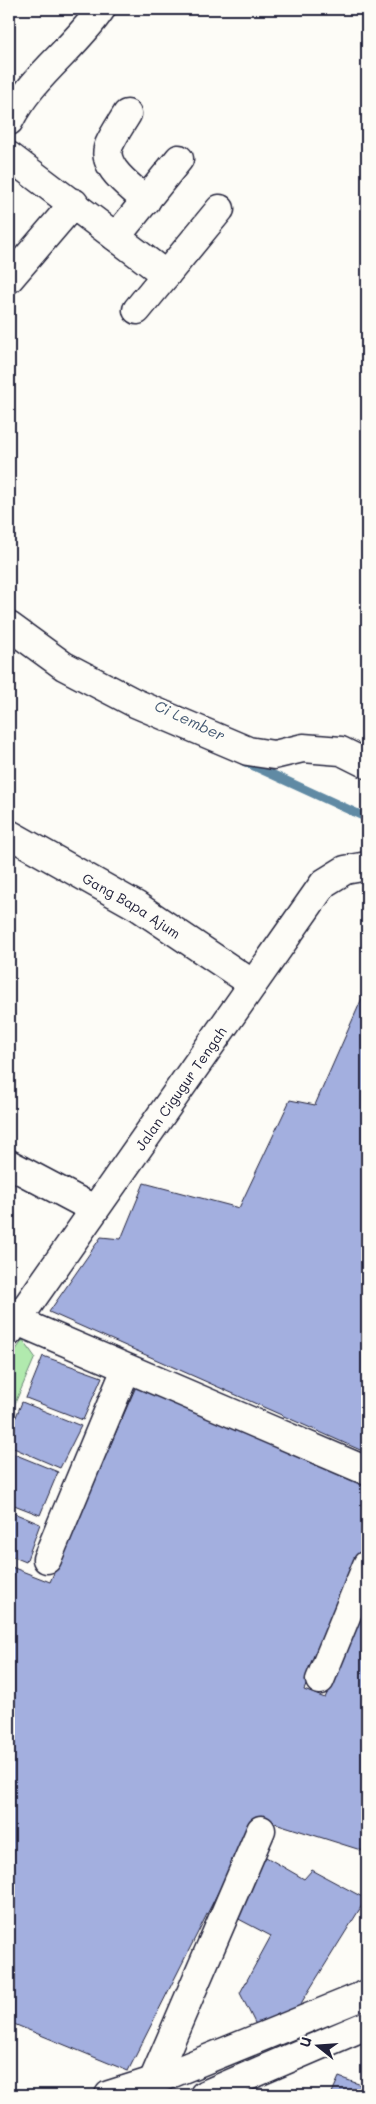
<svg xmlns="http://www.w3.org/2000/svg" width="376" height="2104" font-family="Mali,sans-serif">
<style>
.green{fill:#b1eaae;stroke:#6a8674}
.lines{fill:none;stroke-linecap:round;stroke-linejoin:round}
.stream{stroke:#608aa4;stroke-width:9}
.building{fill:#a3afdf;stroke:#22223b}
.minor-casing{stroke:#22223b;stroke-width:31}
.minor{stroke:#fdfcf7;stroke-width:28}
.labels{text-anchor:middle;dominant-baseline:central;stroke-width:5;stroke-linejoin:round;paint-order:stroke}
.street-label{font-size:14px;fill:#22223b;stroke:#fdfcf7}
.water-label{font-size:15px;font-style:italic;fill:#415670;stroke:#fdfcf7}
</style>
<rect width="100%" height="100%" fill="#fdfcf7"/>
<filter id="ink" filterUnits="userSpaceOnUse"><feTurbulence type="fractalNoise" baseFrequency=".02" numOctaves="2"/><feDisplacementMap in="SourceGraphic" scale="10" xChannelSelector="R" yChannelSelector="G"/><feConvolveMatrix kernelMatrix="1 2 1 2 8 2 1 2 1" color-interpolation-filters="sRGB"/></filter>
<g filter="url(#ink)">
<!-- green -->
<path class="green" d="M23,1340L35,1357L9,1417V1359Z"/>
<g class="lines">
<!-- stream -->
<path class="stream" d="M243,761L367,818"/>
</g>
<!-- building -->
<path class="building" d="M367,987V1453L49,1312L101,1237L121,1239L144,1183L239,1208L290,1100L315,1105Z
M43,1356L102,1377L83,1420L26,1398Z
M138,1382L367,1476V1541L304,1690L325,1698L367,1604V1852L256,1817L128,2071L9,2022V1566L50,1582Z
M22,1402L81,1426L60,1468L9,1446V1434Z
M9,1452L58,1472L40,1515L9,1503Z
M9,1511L40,1524L26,1562L9,1555Z
M266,1857L304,1879L312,1870L366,1899L295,2013L256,2025L240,1993L271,1936L231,1915Z
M339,2077L367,2087V2095H331Z"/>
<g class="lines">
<!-- minor casing -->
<g class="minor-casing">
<g id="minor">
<path d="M127,114C121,124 114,134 109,145C100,167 132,187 146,201"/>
<path d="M9,121C31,77 74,49 101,9"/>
<path d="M9,156L166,275"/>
<path d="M116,237L179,159"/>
<path d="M9,279L74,203"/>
<path d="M137,310L220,209"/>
<path d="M9,626L64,666L135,703L248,751L274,755L303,748L341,751L367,764"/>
<path id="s1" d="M9,834L137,906L253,984"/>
<path d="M9,1164L94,1209"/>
<path d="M17,1321L367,1471"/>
<path id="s2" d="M9,1332L324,883L345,870L367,866"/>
<path d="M47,1559L126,1369"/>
<path d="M320,1680L367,1565"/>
<path d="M153,2081L261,1830"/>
<path d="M109,2095L153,2081L367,1994"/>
<path d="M204,2095L367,2025"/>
</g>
</g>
<!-- minor -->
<use href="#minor" class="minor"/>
</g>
</g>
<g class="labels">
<!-- street labels -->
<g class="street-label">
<text stroke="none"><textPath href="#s1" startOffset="142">Gang Bapa Ajum</textPath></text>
<text stroke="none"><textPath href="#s2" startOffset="298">Jalan Cigugur Tengah</textPath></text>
</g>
<!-- water labels -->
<g class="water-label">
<text transform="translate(190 720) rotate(25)">Ci Lember</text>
</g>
</g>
<!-- margin -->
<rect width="376" height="2104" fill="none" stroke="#fdfcf7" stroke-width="30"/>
<rect x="15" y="15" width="346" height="2074" fill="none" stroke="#22223b" stroke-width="2" filter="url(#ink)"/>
<!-- north arrow -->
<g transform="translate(318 2046) rotate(287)" stroke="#fdfcf7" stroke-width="4" paint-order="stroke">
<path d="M0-4L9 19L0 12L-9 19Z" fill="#22223b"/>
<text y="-8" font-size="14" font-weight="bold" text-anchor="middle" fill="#22223b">U</text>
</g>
</svg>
